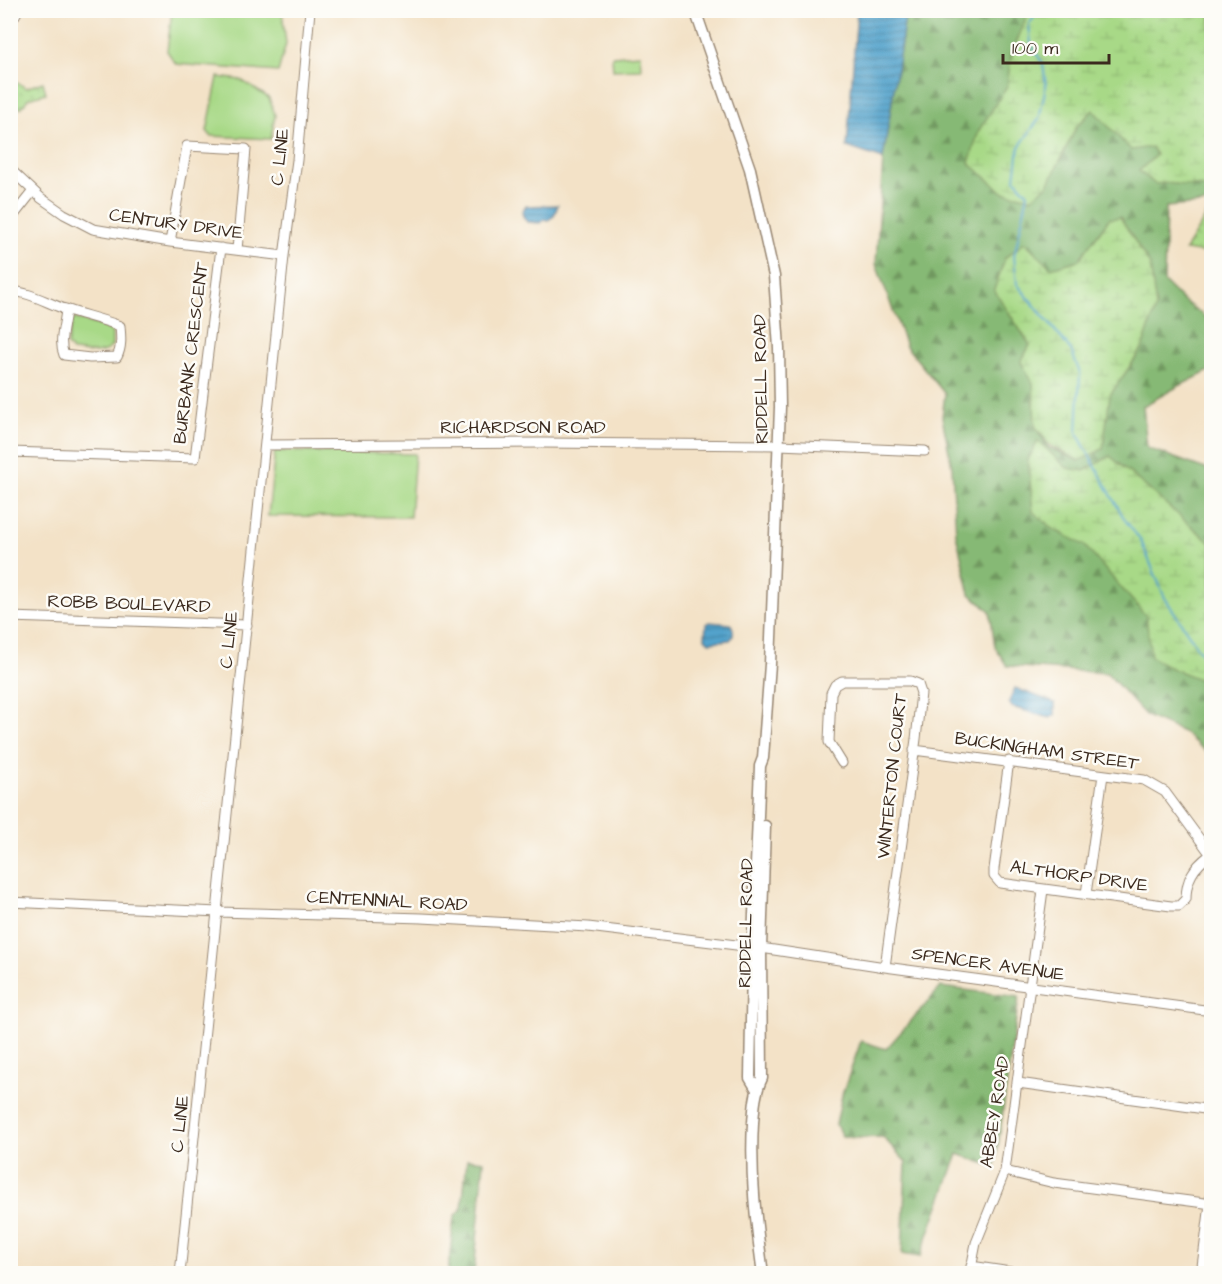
<svg xmlns="http://www.w3.org/2000/svg" width="1222" height="1284" font-family="'Architects Daughter',sans-serif">
<style>
.green{fill:#a8d987;stroke:#728252;stroke-width:1.5}
.forest{fill:url(#forest-firs);stroke:#607249;stroke-width:1.5;fill-rule:evenodd}
.wetland{fill:url(#wetland-marsh);stroke:#728252;stroke-width:1.5}
.park{fill:url(#park-dots);stroke:#728252;stroke-width:1.5}
.water{fill:url(#water-rules);stroke:#466675;stroke-width:1.5}
.lines{fill:none;stroke-linecap:round;stroke-linejoin:round}
.stream{stroke:#52a3cc;stroke-width:2}
.minor-casing{stroke:#978672;stroke-width:11}
.major-casing{stroke:#978672;stroke-width:13}
.minor{stroke:#fff;stroke-width:9}
.major{stroke:#fff;stroke-width:10}
.labels{text-anchor:middle;dominant-baseline:central;stroke-width:5;stroke-linejoin:round;paint-order:stroke}
.street-label{font-size:18px;fill:#3b2a1e;stroke:#fdfcf7}
</style>
<defs>
<pattern id="forest-firs" width="22" height="20" patternUnits="userSpaceOnUse" patternTransform="scale(1.5)"><rect width="22" height="20" fill="#86b974"/><path d="M5 1l3.5 6h-7zM16 11l3.5 6h-7z" fill="#6f975f"/></pattern>
<pattern id="wetland-marsh" width="20" height="14" patternUnits="userSpaceOnUse" patternTransform="scale(1.5)"><rect width="20" height="14" fill="#a8d987"/><path d="M1 5h8M5 5V1M11 12h8M15 12V8" fill="none" stroke="#92ba74"/></pattern>
<pattern id="park-dots" width="8" height="8" patternUnits="userSpaceOnUse" patternTransform="scale(1.5)"><rect width="8" height="8" fill="#a8d987"/><path d="M2 2h.1M6 6h.1" fill="none" stroke="#92ba74" stroke-width="1.8" stroke-linecap="round"/></pattern>
<pattern id="water-rules" width="6" height="5" patternUnits="userSpaceOnUse" patternTransform="scale(1.5)"><rect width="6" height="5" fill="#52a3cc"/><path d="M0 2.5h6" fill="none" stroke="#4585a5"/></pattern>
</defs>
<rect width="100%" height="100%" fill="#fdfcf7"/>
<filter id="ink" filterUnits="userSpaceOnUse"><feTurbulence type="fractalNoise" baseFrequency=".0167" numOctaves="2"/><feDisplacementMap in="SourceGraphic" scale="12" xChannelSelector="R" yChannelSelector="G"/><feConvolveMatrix kernelMatrix="1 2 1 2 8 2 1 2 1" color-interpolation-filters="sRGB"/></filter>
<filter id="wash" filterUnits="userSpaceOnUse"><feTurbulence type="fractalNoise" baseFrequency=".008" numOctaves="4" result="noise"/><feDisplacementMap in="SourceGraphic" scale="24" xChannelSelector="R" yChannelSelector="G"/><feGaussianBlur stdDeviation="1.35" result="paint"/><feColorMatrix in="noise" values="0 0 0 0 0 0 0 0 0 0 0 0 0 0 0 0 0 1.4 0 .05"/><feComposite in="paint" operator="in"/></filter>
<g filter="url(#wash)">
<rect width="100%" height="100%" fill="#f3e2c7"/>
<!-- green -->
<path class="green" d="M172,11H282L286,44L278,72L176,64L167,51Z
M640,54L641,69L613,70L612,56Z
M218,77L241,80L269,98L275,115L271,139L211,136L207,131Z
M73,318L108,328L112,333V346C102,357 86,352 72,351L67,345Z
M275,451L415,454L410,517L268,516Z"/>
<!-- forest -->
<path class="forest" d="M906,11H1211V203L1166,207L1164,282L1181,299L1211,321V370L1177,387L1143,406L1147,448L1211,471V756L1183,732L1146,716L1107,673L1007,666L995,647L990,611L970,594L956,534L952,467L942,417L945,394L906,346L876,264L883,159ZM1109,219L1142,349L1110,394L1079,461L1048,447L1035,426L1034,383L1021,362L1030,345L1051,269L1079,260Z
M941,987L1019,997L995,1167L958,1154L920,1257L902,1254L906,1162L883,1137L855,1138L842,1136L836,1125L842,1095L861,1041L886,1049Z
M467,1159L484,1161L474,1273H448L454,1217L462,1209Z"/>
<!-- wetland -->
<path class="wetland" d="M1029,11H1211V185L1205,187L1165,183L1155,184L1139,171L1156,155L1152,147L1131,150L1093,110L1077,126L1048,185L1031,198L1003,192L969,163L979,130L1007,87L1011,56Z
M1120,217L1150,265L1156,307L1142,349L1110,395L1103,449L1079,461L1048,444L1035,426L1033,383L1021,362L1030,345L994,290L1005,258L1025,242L1051,268L1079,260L1109,219Z
M1038,441L1067,468L1084,471L1110,456L1211,543V684L1173,669L1151,657L1146,616L1084,545L1053,529L1033,512L1028,460Z"/>
<!-- park -->
<path class="park" d="M11,82H17L26,88L43,82L46,93L29,98L21,108L11,107Z
M1208,213L1211,215V254L1185,250Z"/>
<!-- water -->
<path class="water" d="M857,11H906L883,159L847,147Z
M558,205L554,216L548,220L544,219L541,223L527,222L523,216L522,211L526,206Z
M709,622L731,624C734,630 735,635 730,640L709,642L705,638L706,624Z
M1015,688L1055,703V715L1050,718L1012,707L1009,702Z"/>
<g class="lines">
<!-- stream -->
<path class="stream" d="M1040,10L1029,24L1031,44L1043,64L1046,86L1039,119L1019,147L1015,179L1028,194L1014,256L1017,284L1071,350L1080,373L1077,433L1125,520L1141,541L1165,598L1212,670"/>
</g>
</g>
<g filter="url(#ink)">
<g class="lines">
<!-- minor casing -->
<g class="minor-casing">
<path id="minor" d="M10,19L14,17L18,10
M10,169L41,198L64,214L93,229L170,242L284,256
M10,220L33,191
M170,242L187,146L246,149L237,250
M10,291C30,292 47,303 65,309C83,315 101,319 120,326C121,337 122,347 117,357L90,358L64,355C58,341 65,325 66,309
M267,445L542,443L779,445L925,451
M10,452L195,458L221,248
M10,617L247,625
M914,750L1144,780L1165,792L1212,856
M1009,761L994,869V876L1000,883L1171,906H1179L1186,899C1186,879 1194,867 1210,855
M842,763L829,742L831,693L835,685L842,681H910L918,684L921,693L916,739L885,967
M1086,894L1103,775
M10,902L218,912L422,918L588,927L761,948L885,967L1212,1011
M1018,1083L1212,1110
M1005,1171L1054,1183L1212,1204
M971,1266L1024,1274
M180,1274L284,256L297,160L310,10
M970,1274L976,1243L1005,1171L1043,890
M1201,1274L1212,1189"/>
</g>
<!-- major casing -->
<g class="major-casing">
<path id="major" d="M695,10L750,169L774,276L779,348L780,407L770,664L763,758L760,766L752,964L750,1078L756,1088
M763,1274C756,1223 750,1174 753,1123C754,1108 755,1092 762,1078L761,948L765,826"/>
</g>
<!-- minor -->
<use href="#minor" class="minor"/>
<!-- major -->
<use href="#major" class="major"/>
</g>
</g>
<g class="labels">
<!-- street labels -->
<g class="street-label">
<text transform="translate(280 157) rotate(-84)">C LINE</text>
<text transform="translate(176 224) rotate(8)">CENTURY DRIVE</text>
<text transform="translate(191 353) rotate(-83)">BURBANK CRESCENT</text>
<text transform="translate(761 379) rotate(-91)">RIDDELL ROAD</text>
<text x="523" y="427">RICHARDSON ROAD</text>
<text transform="translate(129 604) rotate(2)">ROBB BOULEVARD</text>
<text transform="translate(229 640) rotate(-84)">C LINE</text>
<text transform="translate(1047 751) rotate(8)">BUCKINGHAM STREET</text>
<text transform="translate(892 776) rotate(-84)">WINTERTON COURT</text>
<text transform="translate(1079 876) rotate(8)">ALTHORP DRIVE</text>
<text transform="translate(387 901) rotate(3)">CENTENNIAL ROAD</text>
<text transform="translate(746 923) rotate(-89)">RIDDELL ROAD</text>
<text transform="translate(988 964) rotate(8)">SPENCER AVENUE</text>
<text transform="translate(995 1112) rotate(-81)">ABBEY ROAD</text>
<text transform="translate(180 1124) rotate(-84)">C LINE</text>
</g>
</g>
<!-- margin -->
<rect width="1222" height="1284" fill="none" stroke="#fdfcf7" stroke-width="36"/>
<!-- scale -->
<path d="M1003 54v9h106v-9" fill="none" stroke="#3b2a1e" stroke-width="3"/>
<text x="1012" y="54" font-size="18" fill="#3b2a1e" stroke="#fdfcf7" stroke-width="4.5" paint-order="stroke">100 m</text>
</svg>
